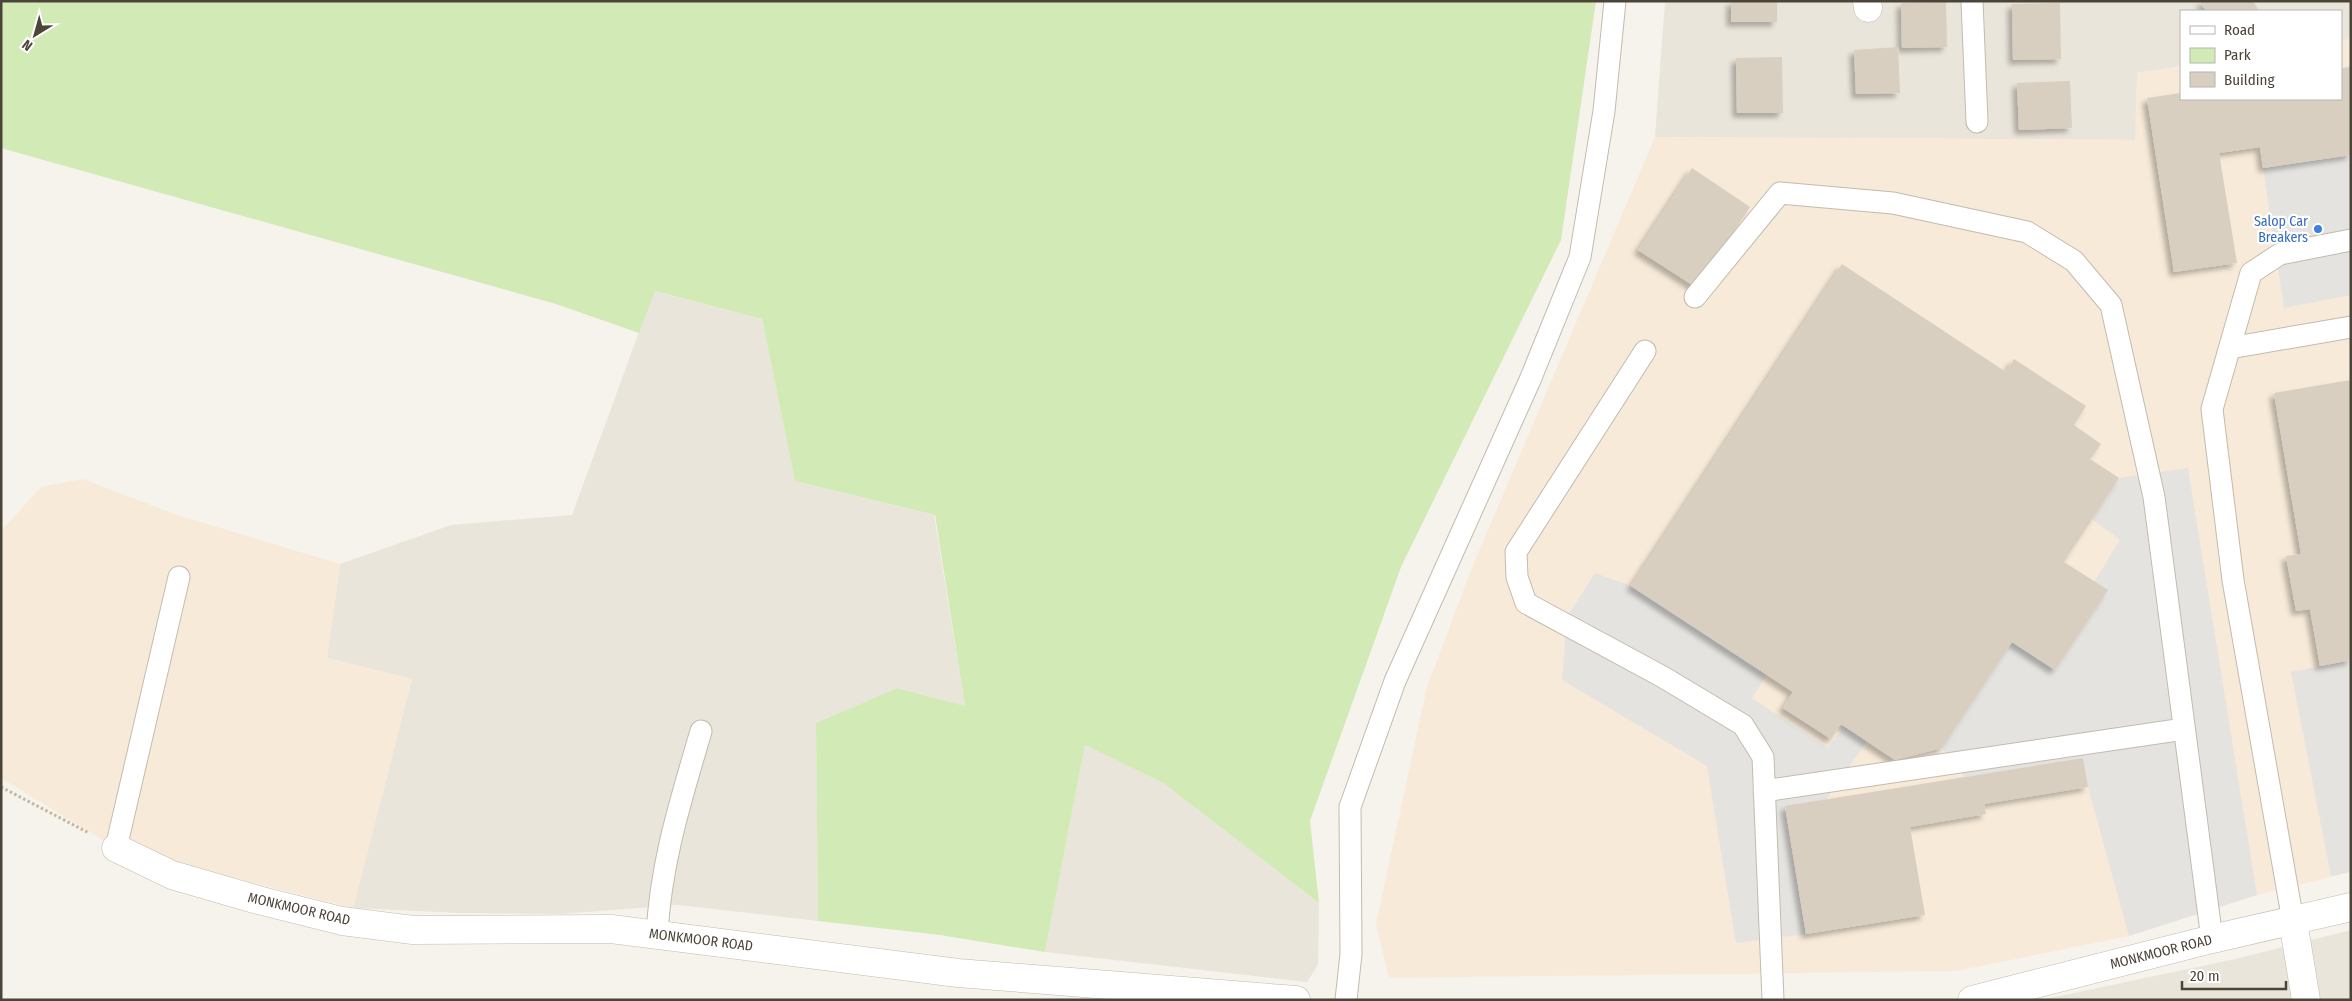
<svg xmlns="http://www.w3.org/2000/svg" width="2352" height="1001" font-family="'Fira Sans Condensed',sans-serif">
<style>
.residential{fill:#eae5da}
.commercial{fill:#f7ead8}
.green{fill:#d2eab5}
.parking{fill:#e5e3e0}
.building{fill:#d8cfc1;filter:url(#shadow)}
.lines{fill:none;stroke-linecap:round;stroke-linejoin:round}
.lane-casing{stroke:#c2bbae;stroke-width:23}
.street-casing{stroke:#c2bbae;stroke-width:29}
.path{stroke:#c4b79f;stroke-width:3;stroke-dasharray:2.5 2.5;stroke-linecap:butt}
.lane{stroke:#fff;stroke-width:21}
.street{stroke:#fff;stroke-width:28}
.shop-dot{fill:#3f7fe0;stroke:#fff;stroke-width:2}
.labels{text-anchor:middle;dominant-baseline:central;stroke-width:4.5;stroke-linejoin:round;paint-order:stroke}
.shop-label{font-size:14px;fill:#366cbe;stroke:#fff;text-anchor:end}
.street-label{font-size:14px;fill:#4b4439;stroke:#fff}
</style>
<defs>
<filter id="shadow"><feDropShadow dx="-4.5" dy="4.5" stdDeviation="2.5" flood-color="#0004"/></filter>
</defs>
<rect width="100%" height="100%" fill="#f6f3ec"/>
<!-- residential -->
<path class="residential" d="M1665,1H2351V39L2341,41V11H2181V66L2137,73L2136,140L1655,137Z
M654,291L762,319L795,481L934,515L965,706L897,688L816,723L818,921L679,905L560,914L460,913L353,908L412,679L327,658L340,564L451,525L572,515Z
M1085,745L1163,783L1319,903L1318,965L1307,982L1045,952Z
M2351,930V1000H2041L2235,959Z"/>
<!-- commercial -->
<path class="commercial" d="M2351,39V872L2257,895L2129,936L1956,971L1389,978L1376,924L1427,687L1471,570L1655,137L2135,140L2137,73L2181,66V99H2341V41Z
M83,479L177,515L340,564L327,658L412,679L353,908L116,848L1,778V531L41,487Z"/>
<!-- green -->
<path class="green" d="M1,1H1596L1561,240L1401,567L1310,821L1319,903L1163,783L1085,745L1045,952L940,935L818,921L816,723L897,688L965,706L935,515L795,481L762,319L655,291L639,333L556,304L1,148Z"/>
<!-- parking -->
<path class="parking" d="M2351,155V295L2284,308L2263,168Z
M2188,468L2257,895L2129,936L2088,787L2083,758L1965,777L1942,748L2012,642L2055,670L2107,591L2094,582L2120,540L2092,519L2119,478Z
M1595,573L1631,586L1767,674L1752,698L1828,748L1844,726L1867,741L1826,800L1785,807L1806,934L1736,943L1707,766L1562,680L1567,617Z
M2351,660V872L2331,876L2291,672Z"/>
<!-- building -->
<path class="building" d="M1731,1H1777V22H1731Z
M2200,1H2253L2259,11H2206Z
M1946,2L1947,47L1902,48L1901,3Z
M2060,3L2061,59L2013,60L2012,4Z
M1898,47L1900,93L1856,94L1854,50Z
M1782,57L1783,113H1737L1736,58Z
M2351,67V155L2263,168L2260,147L2219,153L2237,263L2174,272L2147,98L2181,93V99H2341V68Z
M2070,81L2072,128L2019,130L2017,83Z
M1692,168L1750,207L1697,288L1638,250Z
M1842,264L2006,372L2014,359L2086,406L2074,425L2101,444L2090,459L2119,478L2064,562L2108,590L2055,670L2012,642L1942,748L1895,760L1841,724L1831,739L1783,708L1793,692L1631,586Z
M2351,380V660L2320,666L2310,609L2296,611L2286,556L2301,554L2274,393Z
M2083,758L2088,787L1984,804L1986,814L1910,827L1925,915L1806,934L1785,806Z"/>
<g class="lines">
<!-- lane casing -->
<g class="lane-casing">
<path id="lane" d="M1972,1L1977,122
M1695,297L1780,193L1893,203L2027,232L2074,261L2111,305L2154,497L2212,939
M2230,348L2351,327
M1645,351L1516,552L1517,577L1526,603L1663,677L1743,725L1763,757L1773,1000
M1764,791L2184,729
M116,848L179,577
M2293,921L2233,580L2212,409L2251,273L2280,254L2351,240
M657,934C661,861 681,800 701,731
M1346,1000L1351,954L1350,807L1395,681L1530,380L1580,257L1604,111L1615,1"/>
</g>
<!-- street casing -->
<g class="street-casing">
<path id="street" d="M1867,1L1868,8
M116,848L172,875L258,900L342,921L413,930L611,929L958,973L1296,1000
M2293,921L2306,1000
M1972,1000L2212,939L2351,907"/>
</g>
<!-- path -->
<path class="path" d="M1,787L89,833"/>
<!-- lane -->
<use href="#lane" class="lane"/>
<!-- street -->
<use href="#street" class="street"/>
</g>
<!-- markers -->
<circle class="shop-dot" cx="2318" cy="229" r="5"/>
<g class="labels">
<!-- shop labels -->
<g class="shop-label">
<text x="2308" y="221">Salop Car<tspan x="2308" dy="16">Breakers</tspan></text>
</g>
<!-- street labels -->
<g class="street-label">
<text transform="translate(299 909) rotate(13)">MONKMOOR ROAD</text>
<text transform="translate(701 940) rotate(7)">MONKMOOR ROAD</text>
<text transform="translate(2161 952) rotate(-14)">MONKMOOR ROAD</text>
</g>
</g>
<!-- border -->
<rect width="2352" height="1001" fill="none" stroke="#4b4439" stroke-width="5"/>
<!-- legend -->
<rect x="2180" y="10" width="162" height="90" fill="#ffffff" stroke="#b7b4b0"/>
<rect x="2190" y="26" width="25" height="8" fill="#ffffff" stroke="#b7b4b0"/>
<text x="2224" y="35" font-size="15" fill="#4b4439">Road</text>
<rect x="2190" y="48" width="25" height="15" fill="#d2eab5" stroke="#b7b4b0"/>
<text x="2224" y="60" font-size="15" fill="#4b4439">Park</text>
<rect x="2190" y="72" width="25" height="15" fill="#d8cfc1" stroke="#b7b4b0"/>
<text x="2224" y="85" font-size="15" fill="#4b4439">Building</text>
<!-- north arrow -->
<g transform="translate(35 35) rotate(217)" stroke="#ffffff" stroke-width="4" paint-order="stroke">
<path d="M0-4L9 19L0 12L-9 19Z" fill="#4b4439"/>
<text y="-8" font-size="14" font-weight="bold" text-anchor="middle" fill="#4b4439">N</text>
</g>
<!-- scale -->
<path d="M2182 981v8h104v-8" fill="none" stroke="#4b4439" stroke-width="2.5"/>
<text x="2190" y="981" font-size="15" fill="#4b4439" stroke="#ffffff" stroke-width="4" paint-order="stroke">20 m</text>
</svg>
